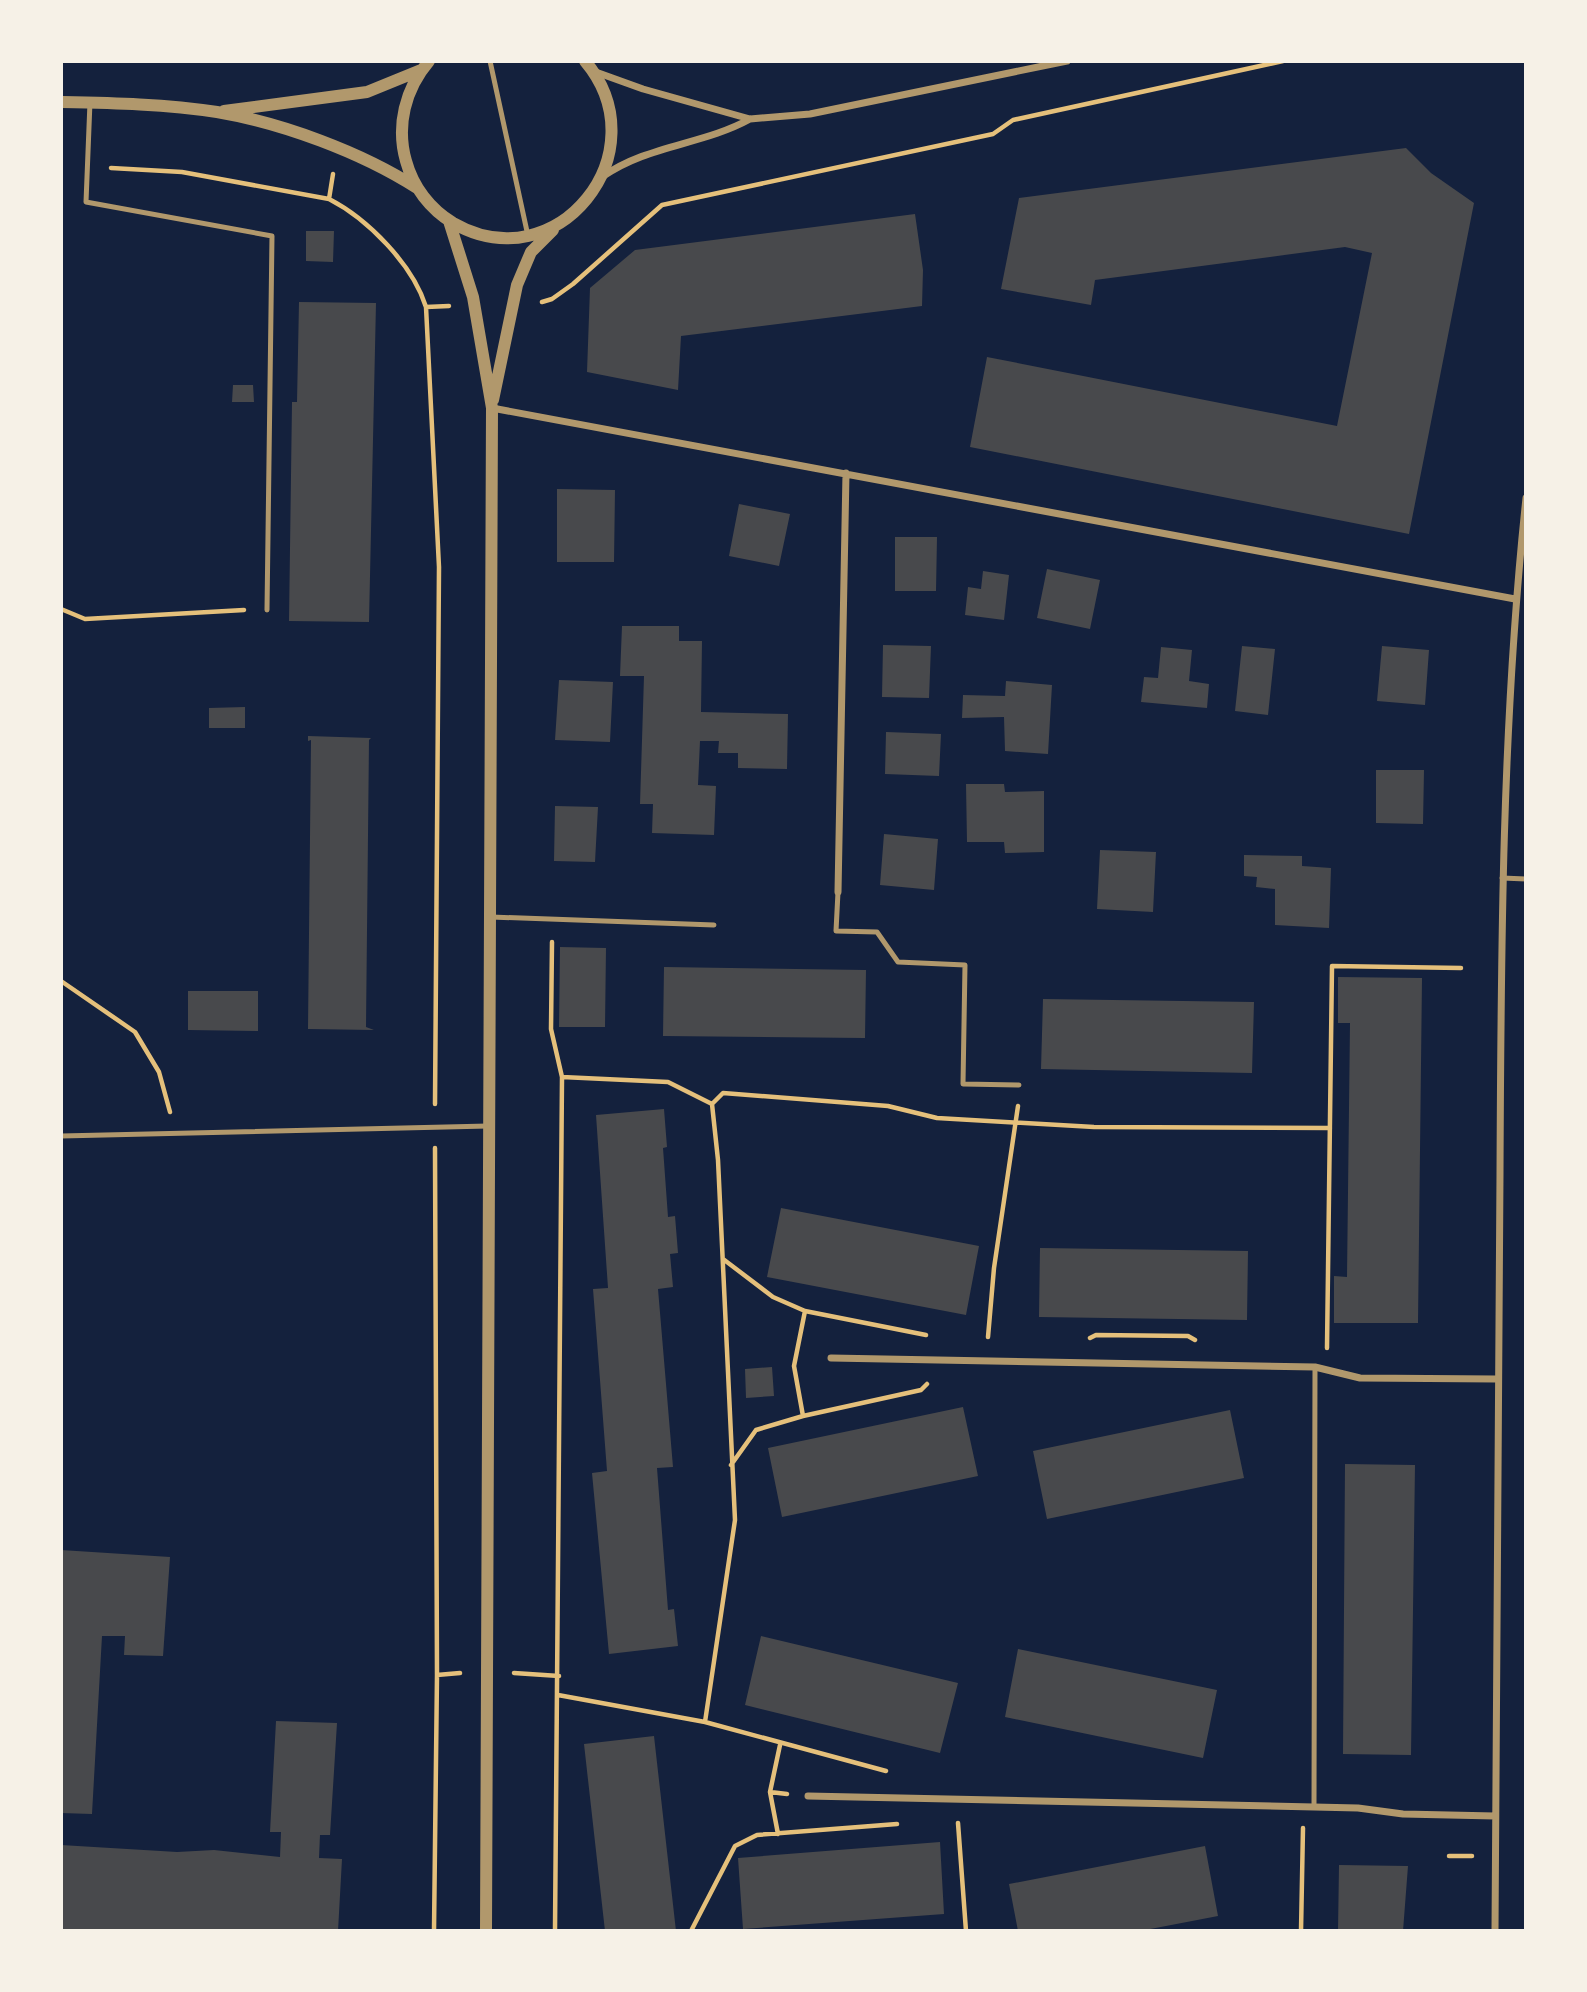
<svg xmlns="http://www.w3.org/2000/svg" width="1587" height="1992" font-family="'Exo 2',sans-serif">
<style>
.building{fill:#48494c}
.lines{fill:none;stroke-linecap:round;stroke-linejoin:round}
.path{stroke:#e5c07b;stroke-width:4.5}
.service{stroke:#b1986c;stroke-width:5}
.minor{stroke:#b1986c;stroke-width:7}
.tertiary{stroke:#b1986c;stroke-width:12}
</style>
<rect width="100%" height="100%" fill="#14213d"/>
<!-- building -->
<path class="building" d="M1406,148L1431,173L1474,203L1409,534L970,447L987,357L1337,426L1372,253L1345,247L1095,280L1091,305L1001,289L1019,198Z
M915,214L923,270L922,306L681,336L678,390L587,372L590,288L635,250Z
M306,231H334L333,262L306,261Z
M299,302L376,303L369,622L289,621L292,402H297Z
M233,385H253L254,402H232Z
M557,489L615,490L614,562H557Z
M739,504L790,514L779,566L729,556Z
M895,537H937L936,591H895Z
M1047,569L1100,580L1090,629L1037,618Z
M983,571L1009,575L1004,620L965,615L968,587L981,589Z
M622,626H679V641H702L701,712L788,714L787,769L738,768V753H718L719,741H700L698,785L716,786L714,835L652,833L653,804H640L644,676H620Z
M883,645L931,646L929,698L882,697Z
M1242,646L1275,649L1268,715L1235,711Z
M1382,646L1429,650L1425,705L1377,701Z
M1161,647L1192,650L1189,681L1209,684L1207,708L1141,702L1144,677L1158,678Z
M559,680L613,682L610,742L555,740Z
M1006,681L1052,685L1048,754L1005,751L1004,717L962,718L963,695L1005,696Z
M245,707V728H209V708Z
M886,732L941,734L939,776L885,774Z
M308,736L371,738L369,740L366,1027L374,1030L308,1029L311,740L308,741Z
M1376,770H1424L1423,824L1376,823Z
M966,784H1004L1005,792L1044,791V852L1005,853L1004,842H967Z
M555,806L598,807L595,862L554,861Z
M884,834L938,839L934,890L880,885Z
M1100,850L1156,852L1153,912L1097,909Z
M1244,855L1302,856V866L1331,868L1329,928L1275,925V889L1256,887L1257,877L1244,876Z
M560,947L606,948L605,1027H559Z
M664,967L866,970L865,1038L663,1036Z
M1338,977L1422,978L1418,1323H1334V1276L1347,1277L1350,1023H1338Z
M188,991H258V1031L188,1030Z
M1043,999L1254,1002L1252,1073L1041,1069Z
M664,1109L667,1147L663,1148L668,1217L675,1216L678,1253L670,1254L673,1287L658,1289L673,1467L657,1468L668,1610L674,1609L678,1646L609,1654L592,1473L607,1471L593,1289L608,1288L596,1115Z
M781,1208L979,1246L966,1315L767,1277Z
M1040,1248L1248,1251L1247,1320L1039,1317Z
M772,1367L774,1396L746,1398L745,1369Z
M963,1407L978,1476L782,1517L768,1448Z
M1230,1410L1244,1478L1047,1519L1033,1451Z
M1345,1464L1415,1465L1411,1755L1343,1754Z
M61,1550L170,1557L163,1656L124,1655L125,1636H102L92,1814L61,1813Z
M761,1636L958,1683L940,1753L745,1705Z
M1018,1649L1217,1690L1203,1758L1005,1717Z
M276,1721L337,1723L330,1835H320L319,1858L342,1859L338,1931H61V1845L177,1852L214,1850L280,1857L281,1832H270Z
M654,1736L676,1931H605L584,1744Z
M940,1842L944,1914L743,1929L738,1858Z
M1205,1846L1218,1916L1140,1931H1018L1009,1884Z
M1339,1865L1408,1866L1403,1931H1338Z"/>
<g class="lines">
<!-- path -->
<path class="path" d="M111,168L182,172L329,199
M333,174L329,199C368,219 413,265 426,307L439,567L435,1104
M542,302L552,299L573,284L662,205L993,134L1013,120L1283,61
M426,307L449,306
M61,609L85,619L244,610
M552,942L551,1029L562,1077L555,1931
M61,981L135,1032L159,1072L170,1112
M562,1077L668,1082L712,1104L718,1160L735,1520L705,1722L886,1771
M712,1104L723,1093L888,1106L937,1118L1094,1127L1330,1128
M723,1259L773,1297L805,1311L926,1335
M988,1337L994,1268L1018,1106
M1090,1338L1096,1335L1188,1336L1195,1340
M1327,1348L1332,966L1461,968
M803,1416L794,1366L805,1311
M731,1465L756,1430L803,1416L921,1390L927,1384
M514,1673L559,1676
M437,1675L460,1673
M558,1695L705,1722
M770,1792L787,1794
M958,1823L966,1931
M778,1834L770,1792L780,1745
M1449,1856H1472
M434,1931L437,1675L435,1148
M691,1931L735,1846L757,1835L897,1824
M1301,1931L1303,1828"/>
<!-- service -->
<path class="service" d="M490,61L528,236
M90,102L86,202L272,236L267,610
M1502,878L1526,879
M838,892L836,931L877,932L898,962L965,965L963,1084L1019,1085
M491,917L714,925
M61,1136L488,1126
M1314,1806L1315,1367"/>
<!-- minor -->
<path class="minor" d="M593,71L643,89L750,119L810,114L1067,61
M602,177C647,145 703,145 750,119
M492,408L1515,599
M838,892L846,473
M831,1358L1315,1367L1360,1378L1496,1379
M808,1796L1358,1808L1403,1814L1495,1816
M1495,1931C1497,1679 1498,1426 1500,1174C1501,948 1502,723 1526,498"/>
<!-- tertiary -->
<path class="tertiary" d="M429,61C405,89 396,126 406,161C413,187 430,209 453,223C557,283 662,152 585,61
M61,102C112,103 166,104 217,112C282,123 361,152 417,188
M224,111L367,92L421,70
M449,221L473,297L492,408L486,1931
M493,400L517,285L531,252L553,230"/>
</g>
<!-- border -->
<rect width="1587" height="1992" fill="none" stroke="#f6f1e7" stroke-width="126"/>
</svg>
